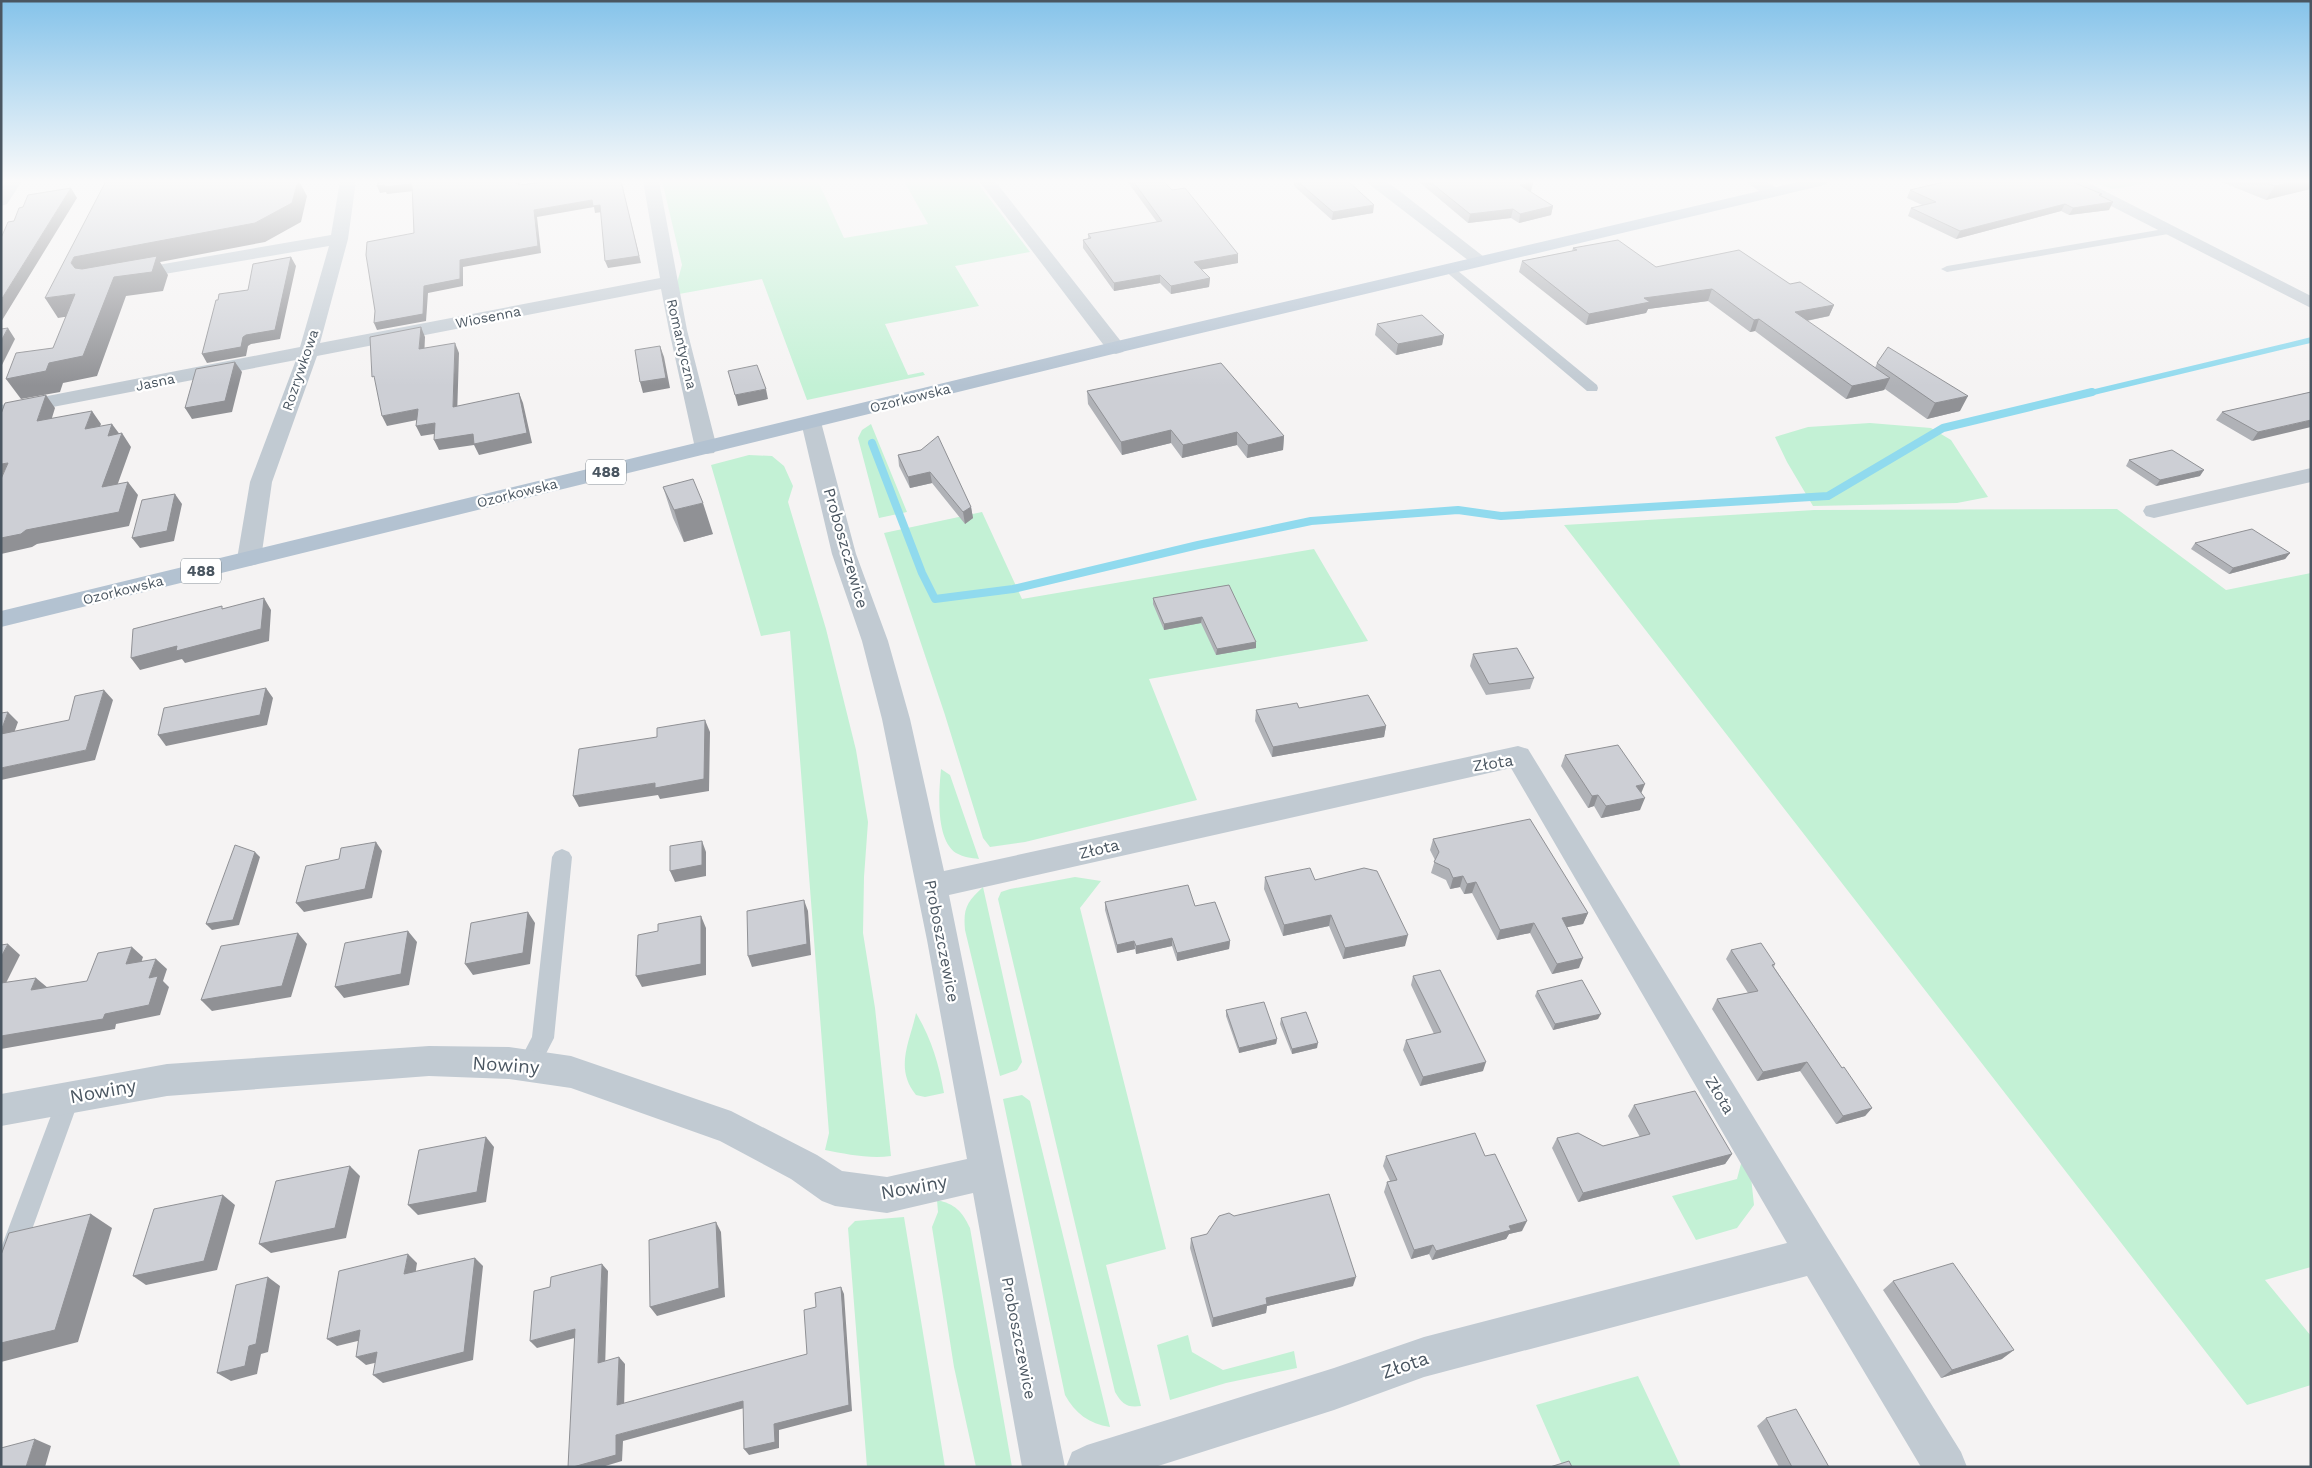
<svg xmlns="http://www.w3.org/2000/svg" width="2312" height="1468" font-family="'Work Sans',sans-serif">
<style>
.green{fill:#c3f1d5}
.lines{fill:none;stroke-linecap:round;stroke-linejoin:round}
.stream-far1{stroke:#90daee;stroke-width:5.5}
.stream{stroke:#90daee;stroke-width:8}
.service{fill:#c1cad2;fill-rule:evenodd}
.minor{fill:#c1cad2;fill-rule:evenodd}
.primary{fill:#b3c2d1;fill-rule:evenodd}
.wall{fill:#b0b2b7}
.shaded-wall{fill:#909195}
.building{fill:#cdcfd5;stroke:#909195}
.labels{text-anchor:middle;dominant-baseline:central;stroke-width:4.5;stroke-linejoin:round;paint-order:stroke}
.far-street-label{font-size:14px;fill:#4a5661;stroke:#fff}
.shield{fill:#fff;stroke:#808990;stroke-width:1}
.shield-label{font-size:15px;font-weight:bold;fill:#4a5661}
.street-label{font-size:16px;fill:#4a5661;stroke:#fff}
.near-street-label{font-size:19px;fill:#4a5661;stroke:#fff}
</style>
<rect width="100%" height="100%" fill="#f5f3f3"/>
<!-- green -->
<path class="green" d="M662,181H818L844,238L928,224L904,181H976L1030,252L955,266L979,306L885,324L908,375L923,372L925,375L807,400L762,279L679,294L677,283L682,265Z
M2089,181H2160L2113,189Z
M1870,423L1931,428L1951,440L1988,497L1957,503L1813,506L1787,462L1775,437L1808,427Z
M871,424L907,512L879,518L858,438L862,430Z
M749,455L772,456L784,466L793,486L788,502L826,629L856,750L868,822L864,877L863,933L875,1008L891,1156C869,1159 846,1154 825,1150L829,1133L790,631L761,636L711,465Z
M2117,509L2226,590L2311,573V1267L2265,1280L2311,1336V1385L2247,1405L1564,525L1814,510Z
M982,512L1022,599L1314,549L1368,641L1149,679L1197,800L1025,842L990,847L983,838L945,715L884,533Z
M941,769L950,775L979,859C971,858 963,857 956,853C935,839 939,791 941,769Z
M1075,877L1101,881L1080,908L1166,1249L1106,1265L1141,1406C1127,1408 1122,1404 1115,1392L998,899L1001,892L1010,889Z
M983,887L1022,1062L1017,1070L1000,1076L965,930C963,908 967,902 983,887Z
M916,1013C931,1038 939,1064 944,1093L925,1097L916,1095C894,1068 910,1042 916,1013Z
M1022,1095L1030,1101L1110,1427C1089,1424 1075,1413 1065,1395L1003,1099Z
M1742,1160L1751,1177L1754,1205L1737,1228L1696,1240L1672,1196L1737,1179Z
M937,1200C955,1204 962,1211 970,1228L1012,1467H976L954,1367L932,1227L938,1212Z
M904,1217L945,1467H867L848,1228L855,1221Z
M1188,1335L1192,1352L1223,1370L1294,1351L1297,1368L1226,1383L1170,1400L1157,1345Z
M1638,1376L1681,1467H1563L1536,1405Z"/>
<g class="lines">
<!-- stream-far1 -->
<path class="stream-far1" d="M2086,394L2311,340"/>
<!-- stream -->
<path class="stream" d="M872,443L922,573L935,599L1013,589L1198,545L1311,521L1458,510L1501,516L1828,496L1943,428L2092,392"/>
<!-- service -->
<path class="service" d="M2170,228L2175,231L2174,233L1947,272L1941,269L1947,266Z
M1448,265L1452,266L1597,385L1598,388L1597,391H1587L1444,270L1442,268Z
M562,849L569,852L572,857L554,1038L536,1073L528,1076L520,1073L517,1066L532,1037L552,857L555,852Z
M69,1087L77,1090L80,1097L13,1282L10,1291L1,1294V1248L58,1097L61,1090Z"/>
<!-- minor -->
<path class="minor" d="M6,181H22L7,204L1,206V188Z
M340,181H356L348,239L320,343L660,278L643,181H659L687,330L717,448L714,453L706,454L698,453L695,448L669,330L661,289L317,356L272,482L261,559L257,564L249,566L241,564L237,559L250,482L296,360L1,417V405L300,347L329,246L129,280L123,279L120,275L123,271L129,270L331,235Z
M979,181H995L1123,344L1126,348L1123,352L1116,354L1109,352Z
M1365,181H1384L1393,186L1488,260L1485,264H1473Z
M1747,181H1766L1781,191L1779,194C1768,197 1753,189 1747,181Z
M2066,181H2085L2311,296V308L2068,184Z
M811,416L818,418L821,422L856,554L888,641L910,719L944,871L1518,746L1528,749L1824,1232L1961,1452L1967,1467H1921L1807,1276L1424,1377L1334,1410L1155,1467H1066L1072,1452L1087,1445L1334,1368L1424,1337L1787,1243L1511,768L949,895L1065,1467H1022L973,1193L887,1213L835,1206L822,1201L791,1179L720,1141L571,1088L509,1079L429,1076L167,1096L1,1126V1094L167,1064L429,1046L509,1047L571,1056L731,1111L817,1155L842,1171L887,1177L967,1159L927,940L882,719L862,641L832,554L801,422L804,418Z
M2311,468V482L2154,518L2146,516L2143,511L2146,506Z"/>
<!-- primary -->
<path class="primary" d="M1802,181H1828L1826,184L1820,186L1113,354L1,627V611L1113,342Z"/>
</g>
<!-- wall -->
<path class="wall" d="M1127,181H1163L1238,263L1201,269L1210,278L1209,287L1171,294L1160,283L1114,291L1083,248V240L1088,239V234L1157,222Z
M1294,181H1348L1373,213L1332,220L1294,186Z
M1418,181H1530L1531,192H1530L1553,206L1551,215L1519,223L1511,218L1468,223Z
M2219,181H2311L2266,200Z
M1910,190L2102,194L2101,196L2109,210L2069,215L2061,211L1956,239L1908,216L1911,208L1922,205L1907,198Z
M1573,248L1656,267L1790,284L1834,305L1829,316L1807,321L1875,368L1877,363L1960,411L1927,419L1885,389L1884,390L1846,399L1755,331L1750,332L1708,301L1648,309L1646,313L1586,325L1519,272L1522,261L1572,251Z
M1377,324L1444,335L1442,345L1396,355L1375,335Z
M1087,391L1284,436L1283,450L1247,458L1237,445L1182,458L1171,443L1122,455L1088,404Z
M2311,392L2252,441L2216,420L2222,412Z
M921,450L971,507L973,518L965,524L932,483L910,488L899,466L898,455Z
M2129,460L2200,476L2156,486L2126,466Z
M663,487L713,534L684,542L673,518Z
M2195,543L2290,553L2285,559L2229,574L2191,549Z
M1229,585L1256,648L1216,655L1201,623L1164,630L1153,604V598Z
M1473,654L1534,678L1530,689L1486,695L1470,666Z
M1299,708L1386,726L1384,737L1272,757L1255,721L1256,710Z
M1565,755L1641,793L1640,810L1601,818L1594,806L1588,808L1561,766Z
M1433,839L1588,913L1583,924L1567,927L1579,968L1552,974L1530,933L1497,940L1472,893L1464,894L1460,887L1450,889L1446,880L1431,873L1435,860L1430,850Z
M1265,877L1315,880L1405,946L1343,959L1329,926L1283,936L1264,889Z
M1105,902L1195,906L1230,941L1229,949L1177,961L1172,946L1136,954L1135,949L1117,953L1105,910Z
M1731,950L1775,964L1774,967L1842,1068L1872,1108L1865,1116L1836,1124L1800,1071L1757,1081L1712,1009L1717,999L1748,993L1726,959Z
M1413,976L1483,1071L1420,1086L1403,1050L1406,1040L1434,1034L1411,985Z
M1537,991L1598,1019L1553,1030L1535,996Z
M1226,1010L1277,1039L1276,1044L1239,1053L1226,1016Z
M1281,1018L1317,1048L1292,1054L1280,1024Z
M1634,1105L1732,1154L1725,1164L1578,1202L1552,1148L1557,1138L1603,1146L1640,1137L1628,1116Z
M1386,1156H1485L1522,1231L1509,1234L1506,1239L1432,1260L1429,1254L1411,1259L1384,1192L1387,1182L1390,1181L1383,1166Z
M1191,1238L1353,1286L1267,1306L1266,1313L1212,1327L1190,1248Z
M1893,1281L2002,1359L1941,1378L1883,1290Z
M1766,1418L1829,1467H1779L1757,1426Z"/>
<!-- shaded-wall -->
<path class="shaded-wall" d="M290,181H299L307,196L301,222L265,242L160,262L168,275L163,291L126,296L97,376L63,383L60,392L21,399L6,379L49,363L84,282L71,263L74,257Z
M513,181H534L522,182L515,188Z
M621,181L641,263L608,268L605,261Z
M2297,181H2311V189L2266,200L2275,186Z
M1533,183L1531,192L1518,194L1520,185Z
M412,184L414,191L387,194L386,192L380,193L377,186Z
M71,188L77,198L1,322V300Z
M592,200L600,205L602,212L595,213L594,207L537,217L541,253L463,267V286L428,293L426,321L377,330L374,323L460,260L534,210Z
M2113,202L2109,210L2069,215L2073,208Z
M2065,204L2061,211L1956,239L1960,231Z
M1374,205L1373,213L1332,220L1333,212Z
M1553,206L1551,215L1519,223L1520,214Z
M1513,209L1511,218L1468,223L1470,214Z
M1238,254V263L1194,271V262Z
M291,257L296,266L280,339L251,344L248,346L246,356L207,363L202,354L243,337Z
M1160,275V283L1114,291V283Z
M1210,278L1209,287L1171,294V286Z
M1712,289L1708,301L1648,309L1646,313L1586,325L1589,314L1644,298Z
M75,294L88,313L58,318L45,298Z
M1834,305L1829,316L1790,324L1795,312Z
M1759,319L1755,331L1750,332L1754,320Z
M421,327L425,337L424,359L419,349Z
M8,328L15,339L1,367V341Z
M1444,335L1442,345L1396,355L1398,344Z
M455,343L459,353L457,417L453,407Z
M660,346L664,357L670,388L643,393L640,382Z
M235,362L242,372L232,412L192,419L185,408Z
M1890,378L1884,390L1846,399L1852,386Z
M766,389L768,399L738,406L735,395Z
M519,393L523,403L532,443L479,455L474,445L439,450L434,440Z
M46,395L55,408L47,434L37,421Z
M1968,396L1960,411L1927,419L1935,403Z
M418,409L422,419L387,426L382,416Z
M92,411L101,424L94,442L85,429Z
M2311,420V427L2252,441L2258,432Z
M435,423L440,433L421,436L416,426Z
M112,424L121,436L122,433L131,447L112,500L102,487L108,436Z
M1171,430V443L1122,455L1121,442Z
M1237,432V445L1182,458L1183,445Z
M1284,436L1283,450L1247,458L1248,445Z
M8,463L1,479V464Z
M2204,470L2200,476L2156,486L2160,480Z
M930,472L932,483L910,488L908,477Z
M128,482L138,495L129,526L37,544L32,547L1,554V538L26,530Z
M175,494L182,504L174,541L140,548L132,538Z
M703,503L713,534L684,542L674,510Z
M971,507L973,518L965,524L963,512Z
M2290,553L2285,559L2229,574L2233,568Z
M264,598L271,610L269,641L185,663L182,659L140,670L131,658Z
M1202,617L1201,623L1164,630V624Z
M1256,642V648L1216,655L1217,649Z
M266,688L273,698L267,725L166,746L158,735Z
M104,690L113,700L95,760L1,780V768L86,750Z
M8,712L18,722L10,744L1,735V731Z
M705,720L710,732L709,791L660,799L658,795L579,807L573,796L655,783Z
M1386,726L1384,737L1272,757L1273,747Z
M1645,784L1640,796L1636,786Z
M1598,795L1594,806L1588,808L1592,796Z
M1645,798L1640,810L1601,818L1606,806Z
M702,841L706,852V876L675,882L670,871Z
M376,842L382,851L372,898L304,912L296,903Z
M255,852L260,857L239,925L212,930L206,924Z
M1463,876L1460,887L1450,889L1453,878Z
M1476,882L1472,893L1464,894L1467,884Z
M804,900L808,911L811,955L752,967L748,956Z
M528,912L535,923L530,964L473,975L465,964Z
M1588,913L1583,924L1558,929L1562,918Z
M1331,915L1329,926L1283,936L1284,925Z
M701,916L706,928V975L642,987L636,976Z
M1534,923L1530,933L1497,940L1500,930Z
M408,931L417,942L409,985L344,998L335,987Z
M298,933L307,944L291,997L212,1011L201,1000Z
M1408,935L1405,946L1343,959L1345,948Z
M1172,938V946L1136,954V946Z
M1134,941L1135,949L1117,953V945Z
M1230,941L1229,949L1177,961V953Z
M8,944L20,955L1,993V957Z
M132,947L143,957L137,975L126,964Z
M1583,958L1579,968L1552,974L1557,964Z
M156,959L167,969L163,981L169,987L160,1015L116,1024L115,1029L1,1049V1036L105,1014L149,978Z
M36,978L48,988L31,990Z
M1601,1014L1598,1019L1553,1030L1555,1024Z
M1277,1039L1276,1044L1239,1053V1048Z
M1318,1043L1317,1048L1292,1054V1049Z
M1486,1062L1483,1071L1420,1086L1423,1077Z
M1807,1062L1800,1071L1757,1081L1763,1072Z
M1872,1108L1865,1116L1836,1124L1843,1116Z
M486,1137L494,1147L486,1202L418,1215L408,1205Z
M1732,1154L1725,1164L1578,1202L1583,1193Z
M350,1166L360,1176L346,1238L271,1253L259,1244Z
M223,1195L235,1205L217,1270L146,1285L133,1276Z
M91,1214L112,1228L78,1342L1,1362V1343Z
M1527,1221L1522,1231L1509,1234L1506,1239L1432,1260L1436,1251L1509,1226Z
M716,1222L721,1232L725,1297L657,1316L650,1307Z
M1433,1245L1429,1254L1411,1259L1414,1250Z
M408,1254L417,1263L414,1283L404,1274Z
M475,1258L483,1266L473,1360L383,1383L373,1375Z
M602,1264L608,1271L605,1369L598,1363Z
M268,1277L280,1286L268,1352L261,1354L257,1374L231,1381L217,1373L249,1346Z
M1356,1277L1353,1286L1267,1306L1266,1313L1212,1327L1213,1318L1266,1298Z
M841,1287L844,1294L852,1411L779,1430V1448L749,1455L744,1449L774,1424Z
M575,1329L582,1336L537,1348L530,1341Z
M360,1330L370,1338L337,1346L327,1339Z
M2014,1350L2002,1359L1941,1378L1952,1370Z
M377,1352L387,1360L366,1365L356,1357Z
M619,1357L625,1364L624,1411L617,1405Z
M743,1401L748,1407L623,1441L622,1461L602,1467H573L616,1435Z
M35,1439L51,1446L45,1467H26Z"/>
<!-- building -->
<path class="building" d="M106,181H298L292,203L255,223L74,257L71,263L75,268L82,269L157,256L152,272L114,277L83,356L49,363L46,371L6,379L16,353L53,348L75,294L45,298Z
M379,181H513L520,185L551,181H621L639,256L605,261L600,205L593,206L592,200L534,210L538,246L460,260V279L424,286L423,314L374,323L375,311L366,255L367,242L414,233L412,184L384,187L385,185L377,186Z
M1133,181H1163L1172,190L1185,188L1238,254L1194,262L1210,278L1171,286L1160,275L1114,283L1083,240L1091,238L1088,234L1162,221Z
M1297,181H1348L1374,205L1333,212Z
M1429,181H1530L1533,183L1520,185L1553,206L1520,214L1513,209L1470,214Z
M1948,181H2070L2102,194L2099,195L2113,202L2073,208L2065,204L1960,231L1911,208L1936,202L1910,190Z
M2261,181H2297L2275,186Z
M71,188L1,300V238L8,222L14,221L19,208L23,207L28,195Z
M1618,240L1656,267L1739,250L1790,284L1800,282L1834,305L1795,312L1890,378L1852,386L1759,319L1754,320L1712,289L1644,298L1650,302L1589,314L1522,261L1577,250L1573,248Z
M291,257L275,330L246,335L243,337L241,347L202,354L216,300H218L219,294L248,290L253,264Z
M1422,315L1444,335L1398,344L1377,324Z
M421,327L419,349L455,343L453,407L519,393L527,433L474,444L473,434L434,440L435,423L416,426L418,409L382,416L374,376L372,377L370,337Z
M8,328L1,341V329Z
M660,346L666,378L640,382L635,350Z
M1888,347L1968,396L1935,403L1877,363Z
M235,362L225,401L185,408L196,369Z
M1221,363L1284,436L1248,445L1237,432L1183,445L1171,430L1121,442L1087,391Z
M757,365L766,389L735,395L728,371Z
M2311,392V420L2258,432L2222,412Z
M46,395L37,421L92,411L85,429L112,424L108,436L122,433L102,487L128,482L119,512L26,530L21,534L1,538V479L8,463L1,464V414L5,403Z
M938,436L971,507L963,512L930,472L908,477L898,455L921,450Z
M2172,450L2204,470L2160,480L2129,460Z
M693,479L703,503L674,510L663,487Z
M175,494L167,531L132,538L142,500Z
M2252,529L2290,553L2233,568L2195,543Z
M1229,585L1256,642L1217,649L1202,617L1164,624L1153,598Z
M264,598L261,629L176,651L177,646L131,658L133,629L222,606V609Z
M1517,648L1534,678L1489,684L1473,654Z
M266,688L260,715L158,735L164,708Z
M104,690L86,750L1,768V734L69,720L75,696Z
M1368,695L1386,726L1273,747L1256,710L1297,703L1299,708Z
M8,712L1,731V713Z
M705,720L704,779L655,788V783L573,796L579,749L657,737V728Z
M1618,745L1645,784L1636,786L1645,798L1606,806L1598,795L1592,796L1565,755Z
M1530,819L1588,913L1562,918L1583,958L1557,964L1534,923L1500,930L1476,882L1467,884L1463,876L1453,878L1449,869L1434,862L1439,852L1433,839Z
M702,841V865L670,871V846Z
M376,842L365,889L296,903L306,866L339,859L341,848Z
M235,845L255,852L233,920L206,924Z
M1310,868L1315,880L1364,868L1377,871L1408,935L1345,948L1331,915L1284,925L1265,877Z
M1188,885L1195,906L1215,902L1230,941L1177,953L1172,938L1136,946L1134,941L1117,945L1105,902Z
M804,900L807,944L748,956L747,911Z
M528,912L523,953L465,964L471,923Z
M701,916V964L636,976L638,935L658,931V924Z
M408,931L401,974L335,987L345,943Z
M298,933L282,986L201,1000L221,946Z
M1761,943L1775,964L1772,965L1842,1068L1844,1067L1872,1108L1843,1116L1807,1062L1763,1072L1717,999L1758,991L1731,950Z
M8,944L1,957V945Z
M132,947L126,964L156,959L149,978L158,976L149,1005L105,1014L103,1019L1,1036V983L36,978L31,990L87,981L98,953Z
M1440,970L1486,1062L1423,1077L1406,1040L1441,1032L1413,976Z
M1582,980L1601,1014L1555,1024L1537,991Z
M1264,1002L1277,1039L1239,1048L1226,1010Z
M1306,1012L1318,1043L1292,1049L1281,1018Z
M1695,1091L1732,1154L1583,1193L1557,1138L1578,1133L1603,1146L1650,1134L1634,1105Z
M1475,1133L1485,1156L1495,1154L1527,1221L1509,1226L1511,1230L1436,1251L1433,1245L1414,1250L1387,1182L1397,1180L1386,1156Z
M486,1137L477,1192L408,1205L419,1150Z
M350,1166L335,1228L259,1244L276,1181Z
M1329,1194L1356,1277L1266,1298L1267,1304L1213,1318L1191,1238L1207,1234L1219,1216L1229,1213L1234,1216Z
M223,1195L204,1261L133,1276L154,1209Z
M91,1214L55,1330L1,1343V1255L9,1233Z
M716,1222L719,1288L650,1307L649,1240Z
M408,1254L404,1274L475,1258L464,1352L373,1375L377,1352L356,1357L360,1330L327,1339L339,1271Z
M1953,1263L2014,1350L1952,1370L1893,1281Z
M602,1264L598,1363L619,1357L617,1405L807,1354L804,1310L816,1307L815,1293L841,1287L849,1405L774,1424L775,1442L744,1449L743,1401L616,1435V1455L573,1467H568L575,1329L530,1341L534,1291L550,1287L551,1277Z
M268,1277L256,1344L249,1346L245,1366L217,1373L236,1285Z
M1796,1409L1829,1467H1792L1766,1418Z
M35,1439L26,1467H1V1448Z
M1569,1461L1572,1467H1550Z"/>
<!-- sky -->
<linearGradient id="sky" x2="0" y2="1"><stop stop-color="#85c3ea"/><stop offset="0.47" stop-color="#fafafa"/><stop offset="1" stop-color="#fafafa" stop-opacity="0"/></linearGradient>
<rect width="2312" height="386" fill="url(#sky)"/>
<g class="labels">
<!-- far-street labels -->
<g class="far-street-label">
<text transform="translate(488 317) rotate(-11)">Wiosenna</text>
<text transform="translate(682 344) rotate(77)">Romantyczna</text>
<text transform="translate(300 370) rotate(-71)">Rozrywkowa</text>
<text transform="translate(155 382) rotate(-12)">Jasna</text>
<text transform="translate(910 398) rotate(-14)">Ozorkowska</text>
<text transform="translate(517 493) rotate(-14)">Ozorkowska</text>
<text transform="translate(123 590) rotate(-14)">Ozorkowska</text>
</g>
<!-- shield labels -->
<g class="shield">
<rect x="586" y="459.5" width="40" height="25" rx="4"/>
<rect x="181" y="558.5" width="40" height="25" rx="4"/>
</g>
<g class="shield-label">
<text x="606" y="472">488</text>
<text x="201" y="571">488</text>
</g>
<!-- street labels -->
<g class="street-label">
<text transform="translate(846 548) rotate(74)">Proboszczewice</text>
<text transform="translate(1493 763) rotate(-9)">Złota</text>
<text transform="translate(1099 849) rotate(-13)">Złota</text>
<text transform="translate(942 941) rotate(79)">Proboszczewice</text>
<text transform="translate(1720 1095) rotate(59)">Złota</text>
<text transform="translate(1019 1338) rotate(79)">Proboszczewice</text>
</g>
<!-- near-street labels -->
<g class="near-street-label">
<text transform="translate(506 1065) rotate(4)">Nowiny</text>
<text transform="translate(103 1091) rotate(-10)">Nowiny</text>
<text transform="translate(914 1187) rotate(-10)">Nowiny</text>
<text transform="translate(1405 1365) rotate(-19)">Złota</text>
</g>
</g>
<!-- border -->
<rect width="2312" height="1468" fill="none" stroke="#4a5661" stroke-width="5"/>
</svg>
